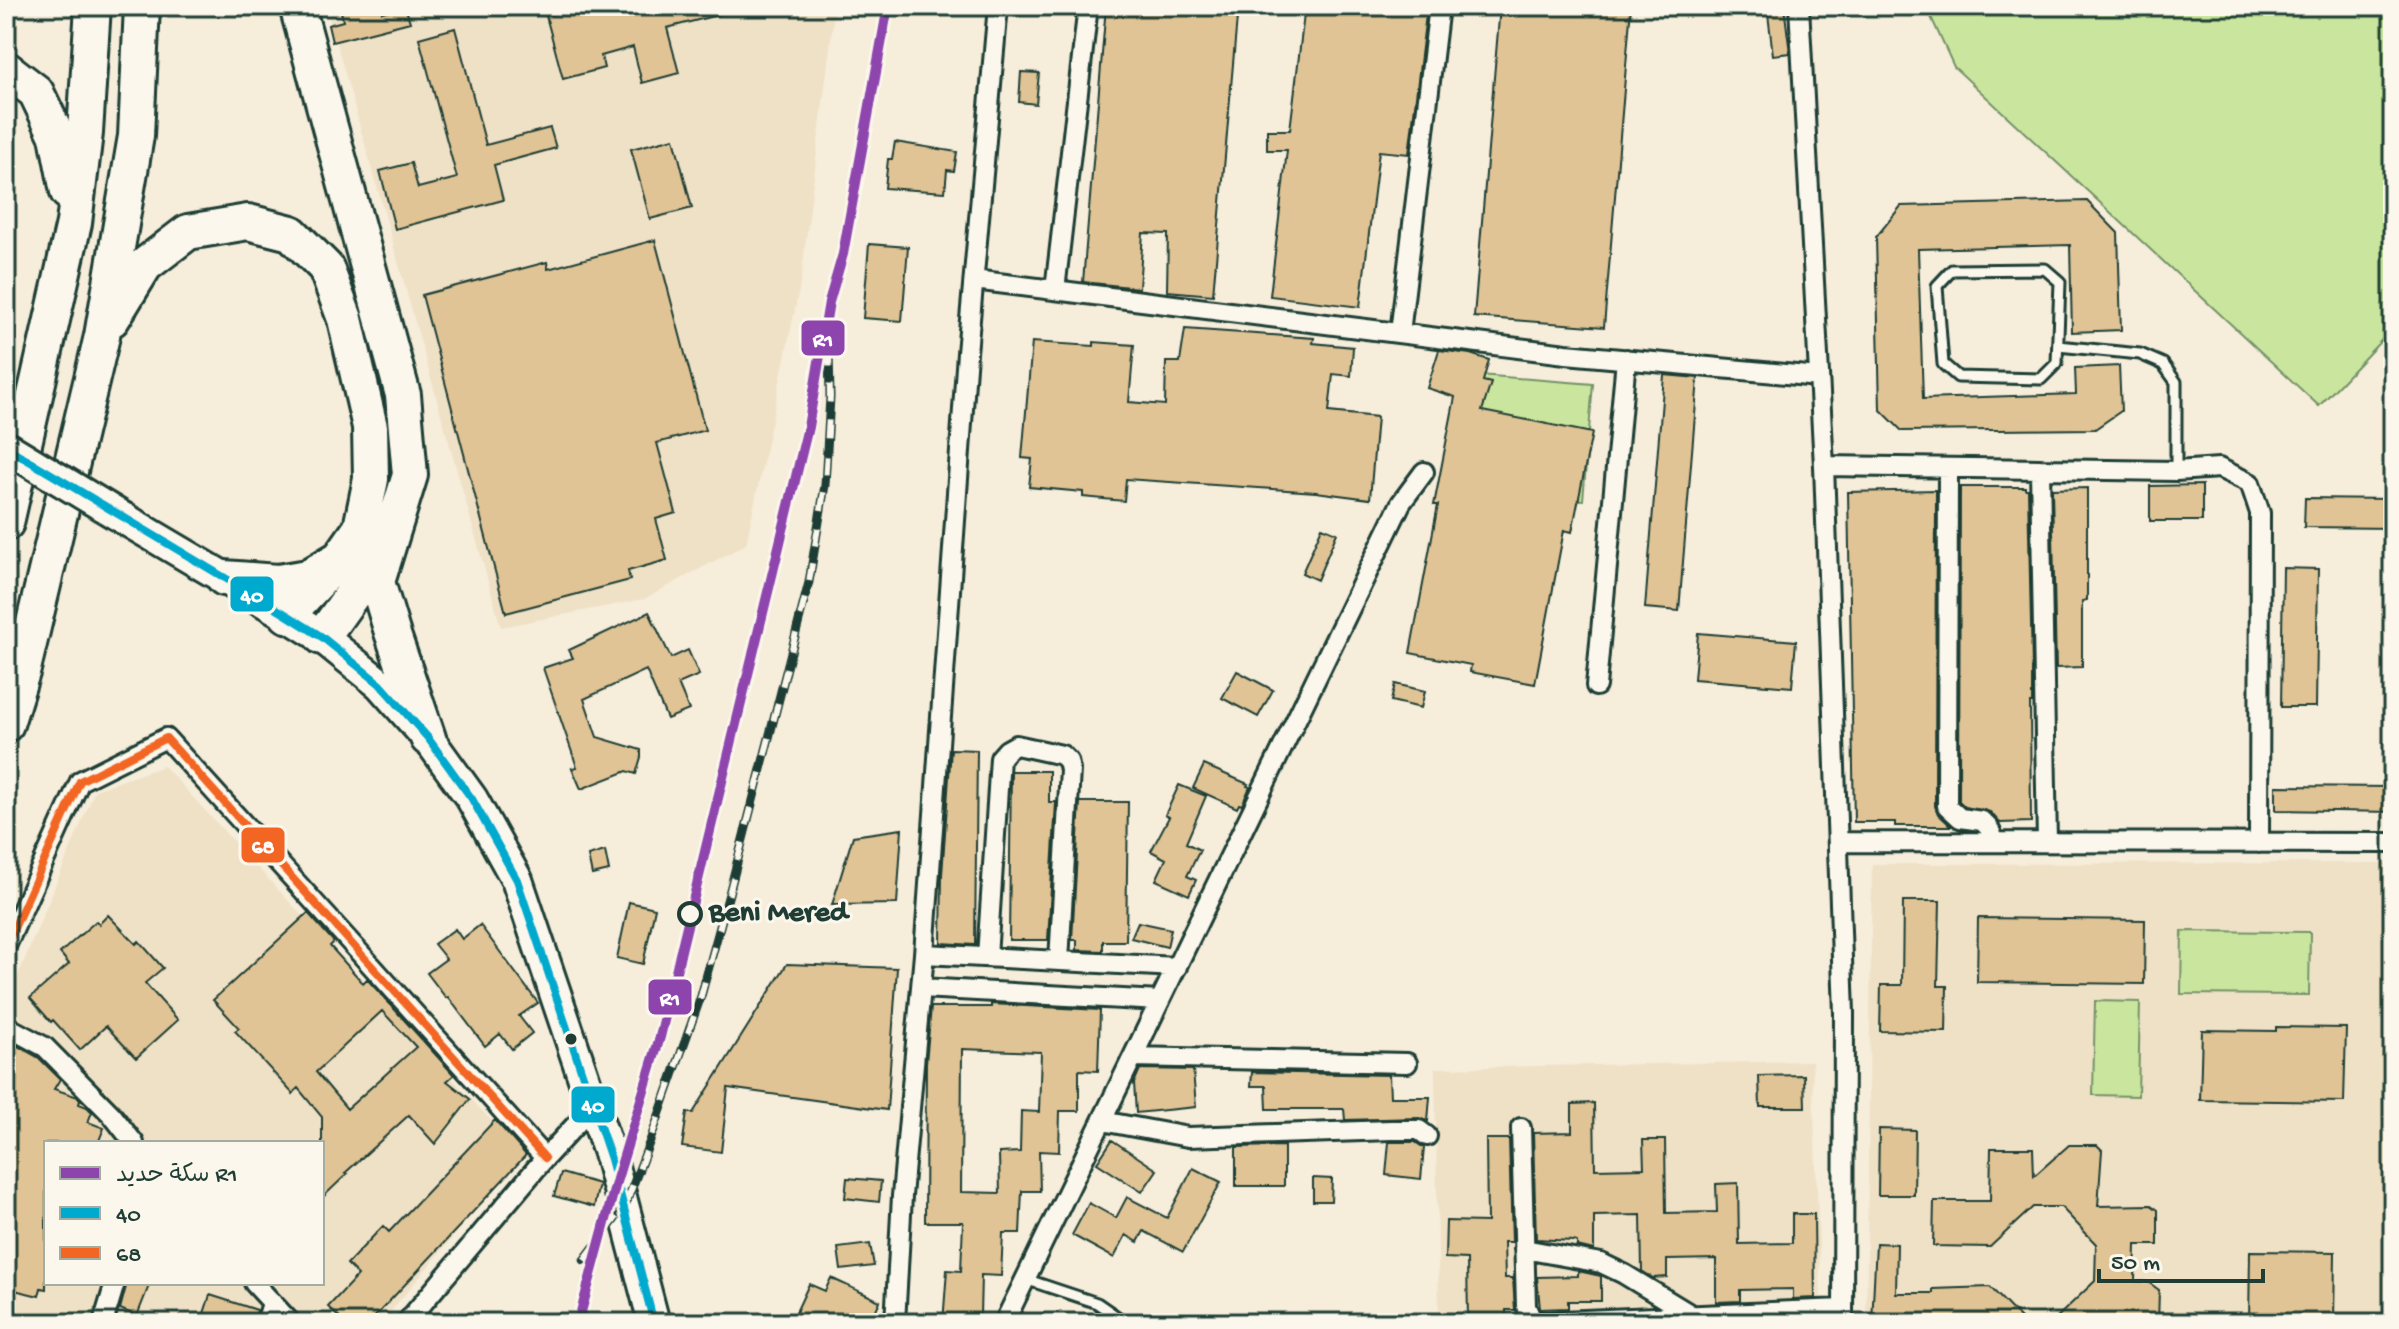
<svg xmlns="http://www.w3.org/2000/svg" width="2399" height="1329" font-family="'Gochi Hand','Playpen Sans Arabic',sans-serif">
<style>
.built{fill:#efe1c6;fill-rule:evenodd}
.green{fill:#cae69e;stroke:#749269;stroke-width:2}
.building{fill:#e0c495;stroke:#1f3d34;stroke-width:2;fill-rule:evenodd}
.lines{fill:none;stroke-linecap:round;stroke-linejoin:round}
.lane-casing{stroke:#1f3d34;stroke-width:15}
.street-casing{stroke:#1f3d34;stroke-width:24}
.primary-casing{stroke:#1f3d34;stroke-width:36}
.highway-casing{stroke:#1f3d34;stroke-width:40}
.lane{stroke:#fbf7ec;stroke-width:9}
.street{stroke:#fbf7ec;stroke-width:18}
.primary{stroke:#fbf7ec;stroke-width:30}
.highway{stroke:#fbf7ec;stroke-width:34}
.rail-casing{stroke:#1f3d34;stroke-width:9}
.rail{stroke:#fbf7ec;stroke-width:6;stroke-dasharray:18;stroke-linecap:butt}
.primary-bridge-casing{stroke:#1f3d34;stroke-width:36;stroke-linecap:butt}
.primary-bridge{stroke:#fbf7ec;stroke-width:30}
.bus-1-casing{stroke:#fbf7ec;stroke-width:14}
.bus-2-casing{stroke:#fbf7ec;stroke-width:14}
.bus-1{stroke:#00a9ce;stroke-width:8}
.bus-2{stroke:#f26522;stroke-width:8}
.rail-1-casing{stroke:#fbf7ec;stroke-width:16}
.rail-1{stroke:#8e44ad;stroke-width:10}
.stop-dot{fill:#fbf7ec;stroke:#1f3d34;stroke-width:4}
.bus-dot{fill:#1f3d34;stroke:#fbf7ec;stroke-width:3}
.labels{text-anchor:middle;dominant-baseline:central;stroke-width:6;stroke-linejoin:round;paint-order:stroke}
.stop-label{font-size:30px;font-weight:bold;fill:#1f3d34;stroke:#fbf7ec;text-anchor:start}
.line-badge{stroke:#fbf7ec;stroke-width:3}
.badge-label{font-size:22px;text-anchor:middle;font-weight:bold;fill:#fff}
</style>
<rect width="100%" height="100%" fill="#f6eddb"/>
<filter id="ink" filterUnits="userSpaceOnUse"><feTurbulence type="fractalNoise" baseFrequency=".0125" numOctaves="2"/><feDisplacementMap in="SourceGraphic" scale="16" xChannelSelector="R" yChannelSelector="G"/><feConvolveMatrix kernelMatrix="1 2 1 2 8 2 1 2 1" color-interpolation-filters="sRGB"/></filter>
<g filter="url(#ink)">
<!-- built -->
<path class="built" d="M326,6H835L801,280L746,544L644,599L501,627Z
M164,766L522,1154L381,1323H6V1018L9,997L95,790ZM46,1143H322V1283H46Z
M2393,863V1323H1866L1872,864Z
M1812,1061L1822,1323H1439L1435,1068Z"/>
<!-- green -->
<path class="green" d="M1926,6H2393V328L2319,406L1954,67Z
M1467,374L1593,384L1583,500L1457,490Z
M2182,931L2310,932L2309,995L2181,994Z
M2095,1001L2140,1002L2138,1096L2093,1095Z"/>
<!-- building -->
<path class="building" d="M340,6H380L382,12L405,6L410,22L332,42L328,25L343,21Z
M585,6H728L729,12L667,28L679,73L642,83L633,47L601,56L604,68L563,79L546,16Z
M1106,6H1238L1213,295L1167,291L1168,234L1143,233L1139,288L1083,282Z
M1305,6H1427L1409,154L1379,151L1360,307L1270,296L1287,150H1267V130H1290Z
M1500,6H1631L1604,327L1474,317Z
M1767,6H1784L1790,53L1773,55Z
M455,28L486,145L550,128L556,148L494,165L503,200L395,229L380,171L411,163L418,188L457,178L419,38Z
M1021,72L1039,73L1036,104L1019,102Z
M674,138L692,208L650,219L631,149Z
M895,142L957,152L954,171L947,170L945,192L885,188L888,159H892Z
M2087,201L2118,233L2121,330L2072,332L2070,245L1918,249L1923,399L2076,394L2075,368L2119,366L2121,411L2095,429L1902,431L1880,409L1876,237L1901,206Z
M655,240L705,430L657,443L676,513L656,519L667,560L628,571L630,580L506,613L422,295L547,262L548,269Z
M869,244L908,247L902,321L863,318Z
M1185,329L1314,338L1313,343L1353,347L1351,376L1333,374L1329,412L1377,417L1370,499L1316,492L1126,479L1124,501L1083,497V492L1029,487L1032,459L1022,458L1032,342L1094,346V342L1134,345L1129,402L1165,405L1166,362H1180Z
M1439,350L1470,354L1489,360L1483,381L1491,383L1482,411L1592,433L1572,532L1564,530L1535,684L1470,672L1471,665L1410,653L1438,505H1434L1455,397L1427,388Z
M1664,375L1698,378L1679,611L1645,608Z
M2202,485V521H2150V486Z
M1960,487H2025V489H2028L2032,668V703H2030L2031,822L2000,823L1990,812L1965,807L1959,801Z
M2087,488V600L2082,601V667L2056,668L2052,489Z
M1936,490L1935,806L1938,814L1951,826H1895V822H1854L1848,492Z
M2305,498L2393,499V528L2304,527Z
M1322,527L1337,533L1317,580L1302,573Z
M2283,568L2318,569L2316,707H2281Z
M649,612L671,658L688,650L699,675L678,684L689,710L667,719L646,670L584,699L597,737L641,750V757L636,774L627,771L581,789L572,768L577,767L543,668L573,658L569,650Z
M1698,633L1796,641L1792,687L1694,679Z
M1237,671L1273,690L1258,717L1222,698Z
M1395,684L1425,691L1421,708L1391,701Z
M951,749L977,750L975,945L941,943L942,875Z
M1204,765L1248,784L1247,786L1250,787L1242,805L1239,804L1237,808L1193,788Z
M1011,771H1049V802H1056L1048,940H1009Z
M1179,785L1206,796L1186,843L1200,850L1187,876L1196,880L1189,895L1156,880L1166,859L1151,851L1169,817L1165,815Z
M2276,786L2393,787V812L2276,810Z
M1080,802H1128L1126,941H1103V951L1077,950V940H1072Z
M902,829L897,904L832,905L853,836Z
M605,851L609,871L592,875L588,856Z
M1903,901H1940L1938,986H1947L1946,1032L1880,1031L1881,985H1902Z
M629,902L655,908L643,964L617,958Z
M308,913L334,942L330,946L363,983L367,979L454,1075L447,1081L470,1099L435,1144L409,1115L345,1173L347,1174L322,1198V1117L298,1088L293,1094L235,1031L239,1028L213,1000ZM382,1011L416,1047L347,1109L316,1072Z
M108,915L136,944L139,941L163,968L145,983L178,1020L136,1058L106,1026L80,1050L53,1020L51,1022L30,998L69,964L60,953L96,921L99,924Z
M1978,918L2145,920L2144,984L1977,982Z
M1138,922L1171,929L1167,947L1131,938Z
M480,925L538,1003L519,1016L532,1033L512,1049L500,1034L485,1046L448,997L446,998L427,973L446,959L434,944L455,929L462,939Z
M787,964L897,968L887,1110L728,1088L721,1152L682,1147L687,1113H693Z
M991,1004L1100,1010L1098,1071L1079,1070V1111H1060L1059,1152L1039,1151L1040,1191H1022L1020,1233H1003L1001,1276L981,1275L980,1316H972V1323H943L947,1270L961,1271L963,1222H925L926,1063L931,1007H991ZM962,1049L1041,1052L1039,1112L1021,1111L1020,1152L999,1153L1000,1193L961,1192Z
M2276,1027L2346,1028L2344,1102L2200,1100L2202,1030L2276,1031Z
M12,1043L39,1058L60,1079L54,1089L78,1097L80,1100L79,1104L87,1107L92,1112L88,1122L104,1128L98,1143H46V1289L41,1288L39,1296L6,1288V1053Z
M1140,1069L1193,1070L1196,1107L1136,1113L1134,1083Z
M1252,1072L1389,1075L1390,1097H1430L1428,1121L1419,1118L1345,1120L1344,1109H1267L1266,1086H1251Z
M1804,1075L1805,1107H1760L1759,1076Z
M1594,1103L1595,1169L1644,1168L1643,1140H1665L1666,1213L1717,1212L1716,1184L1738,1183L1739,1244L1792,1243V1214H1814L1815,1298L1793,1299V1289L1740,1290V1301L1716,1302V1259L1667,1260V1277L1653,1278L1642,1271L1641,1215L1594,1216V1250L1577,1246V1242L1573,1241L1536,1239L1533,1133L1572,1132V1104Z
M495,1120L526,1155L369,1323H345L328,1307L358,1275L347,1264L383,1226L389,1232Z
M1879,1129L1915,1130L1914,1195H1878Z
M1486,1139H1509L1512,1242H1504L1505,1278H1513L1515,1310H1506V1320L1468,1321L1467,1259L1445,1258L1446,1221L1487,1222Z
M1112,1140L1157,1170L1142,1192L1097,1163Z
M1389,1142H1415L1424,1148L1421,1179L1386,1175Z
M2069,1145H2097L2102,1150L2098,1206L2151,1205L2158,1210V1245H2136L2135,1281L2148,1282L2159,1290L2158,1323H2051L2095,1281L2096,1244L2061,1207H2033L1990,1247L1933,1246L1934,1201H1990L1991,1148H2033L2034,1176Z
M1284,1146V1186H1236V1147Z
M1193,1168L1221,1182L1183,1252L1144,1231L1138,1242L1126,1235L1114,1258L1072,1235L1089,1203L1116,1218L1127,1197L1167,1218Z
M561,1173L599,1184L594,1207L554,1196Z
M847,1178L881,1181L879,1202L845,1198Z
M1313,1178L1332,1179L1331,1201H1313Z
M1876,1243L1897,1244L1896,1293H1933V1289L1990,1287L2025,1323H1872Z
M870,1244L874,1266L841,1270L838,1248Z
M2250,1251L2335,1252L2334,1323H2249Z
M1578,1271L1601,1276V1301H1568V1308L1540,1309L1537,1277L1578,1276Z
M831,1278L880,1301L870,1323H791L809,1284L825,1291Z
M127,1283H150L137,1316L120,1309Z
M210,1295L257,1310L254,1323H201Z"/>
<g class="lines">
<!-- lane casing -->
<g class="lane-casing">
<path id="lane" d="M2045,269L2060,282L2057,363L2041,379L1958,377L1943,364L1937,286L1952,270Z
M2058,346L2140,354L2163,364L2176,382V471
M1025,1279L1097,1303L1126,1323"/>
</g>
<!-- street casing -->
<g class="street-casing">
<path id="street" d="M1799,6L1824,466L1844,1013L1843,1323
M974,280L1566,354L1819,377
M1055,290L1088,6
M1400,333L1439,6
M1824,466L2176,471L2219,468L2250,483L2260,513L2259,843
M1948,468L1947,806L1960,818L1982,821L1989,828L1995,842
M2040,469L2047,842
M1596,686L1626,359
M1838,842L2393,843
M6,946L80,781L166,738L545,1158
M924,954L1177,967
M987,957L1000,758L1007,750L1016,745L1062,755L1068,761L1070,770L1059,961
M921,988L1160,1001
M6,1026L45,1047L112,1115L134,1143
M1133,1057L1407,1063
M1102,1121L1188,1137L1391,1130H1419L1427,1136
M1521,1128L1526,1306L1530,1316L1537,1322L1842,1309
M1524,1249L1601,1263L1624,1274L1693,1316
M254,1283L291,1323
M103,1323L115,1283
M266,1323L272,1303
M406,1323L545,1158L593,1106
M895,1323L902,1196L924,954L967,353L998,6
M1004,1323L1401,503L1424,472"/>
</g>
<!-- primary casing -->
<g class="primary-casing">
<path id="primary" d="M123,518L287,615L322,637L380,684L428,738L472,799L517,880L611,1159L654,1323"/>
</g>
<!-- highway casing -->
<g class="highway-casing">
<path id="highway" d="M297,6L403,395L410,475L377,582L392,632L428,738
M6,69L36,92L57,136L68,192
M112,319L145,265L188,232L248,222L291,233L326,268L345,319L370,427L371,479L361,528L340,558L308,577L278,582L224,578
M6,523L74,223L85,133L93,6
M287,615L332,567
M322,637L382,553
M6,724L23,669L102,336L136,136L142,6"/>
</g>
<!-- lane -->
<use href="#lane" class="lane"/>
<!-- street -->
<use href="#street" class="street"/>
<!-- primary -->
<use href="#primary" class="primary"/>
<!-- highway -->
<use href="#highway" class="highway"/>
<!-- rail casing -->
<g class="rail-casing">
<path id="rail" d="M584,1260L625,1206L651,1138L701,996L730,890L809,582L825,485L830,397L829,349
M578,1323L617,1179L660,1037L808,427L829,302L843,254L888,6"/>
</g>
<!-- rail -->
<use href="#rail" class="rail"/>
<!-- primary-bridge casing -->
<g class="primary-bridge-casing">
<path id="primary-bridge" d="M6,447L123,518"/>
</g>
<!-- primary-bridge -->
<use href="#primary-bridge" class="primary-bridge"/>
<!-- bus-1 casing -->
<g class="bus-1-casing">
<path id="bus-1" d="M6,447L287,615L322,637L380,684L428,738L472,799L517,880L611,1159L654,1323"/>
</g>
<!-- bus-2 casing -->
<g class="bus-2-casing">
<path id="bus-2" d="M6,946L80,781L166,738L545,1158"/>
</g>
<!-- bus-1 -->
<use href="#bus-1" class="bus-1"/>
<!-- bus-2 -->
<use href="#bus-2" class="bus-2"/>
<!-- rail-1 casing -->
<g class="rail-1-casing">
<path id="rail-1" d="M578,1323L617,1179L660,1037L808,427L829,302L843,254L888,6"/>
</g>
<!-- rail-1 -->
<use href="#rail-1" class="rail-1"/>
</g>
</g>
<!-- markers -->
<circle class="stop-dot" cx="690" cy="914" r="11"/>
<circle class="bus-dot" cx="571" cy="1039" r="7"/>
<g class="labels">
<!-- stop labels -->
<g class="stop-label">
<text x="709" y="914">Beni Mered</text>
</g>
</g>
<g class="line-badge">
<rect x="800" y="319" width="46" height="38" rx="8" fill="#8e44ad"/>
<rect x="229" y="575" width="46" height="38" rx="8" fill="#00a9ce"/>
<rect x="240" y="826" width="46" height="38" rx="8" fill="#f26522"/>
<rect x="647" y="978" width="46" height="38" rx="8" fill="#8e44ad"/>
<rect x="570" y="1085" width="46" height="39" rx="8" fill="#00a9ce"/>
</g>
<g class="badge-label">
<text x="823" y="346">R1</text>
<text x="252" y="602">40</text>
<text x="263" y="853">68</text>
<text x="670" y="1005">R1</text>
<text x="593" y="1112">40</text>
</g>
<!-- margin -->
<rect width="2399" height="1329" fill="none" stroke="#fbf7ec" stroke-width="32"/>
<rect x="16" y="16" width="2367" height="1297" fill="none" stroke="#1f3d34" stroke-width="3" filter="url(#ink)"/>
<!-- legend -->
<rect x="44" y="1141" width="280" height="144" fill="#fbf7ec" stroke="#a3ada2" stroke-width="2"/>
<rect x="60" y="1167" width="40" height="12" fill="#8e44ad" stroke="#a3ada2" stroke-width="2"/>
<text x="116" y="1181" font-size="24" fill="#1f3d34">سكة حديد R1</text>
<rect x="60" y="1207" width="40" height="12" fill="#00a9ce" stroke="#a3ada2" stroke-width="2"/>
<text x="116" y="1221" font-size="24" fill="#1f3d34">40</text>
<rect x="60" y="1247" width="40" height="12" fill="#f26522" stroke="#a3ada2" stroke-width="2"/>
<text x="116" y="1261" font-size="24" fill="#1f3d34">68</text>
<!-- scale -->
<path d="M2099 1269v12h164v-12" fill="none" stroke="#1f3d34" stroke-width="4"/>
<text x="2111" y="1269" font-size="24" fill="#1f3d34" stroke="#fbf7ec" stroke-width="6" paint-order="stroke">50 m</text>
</svg>
